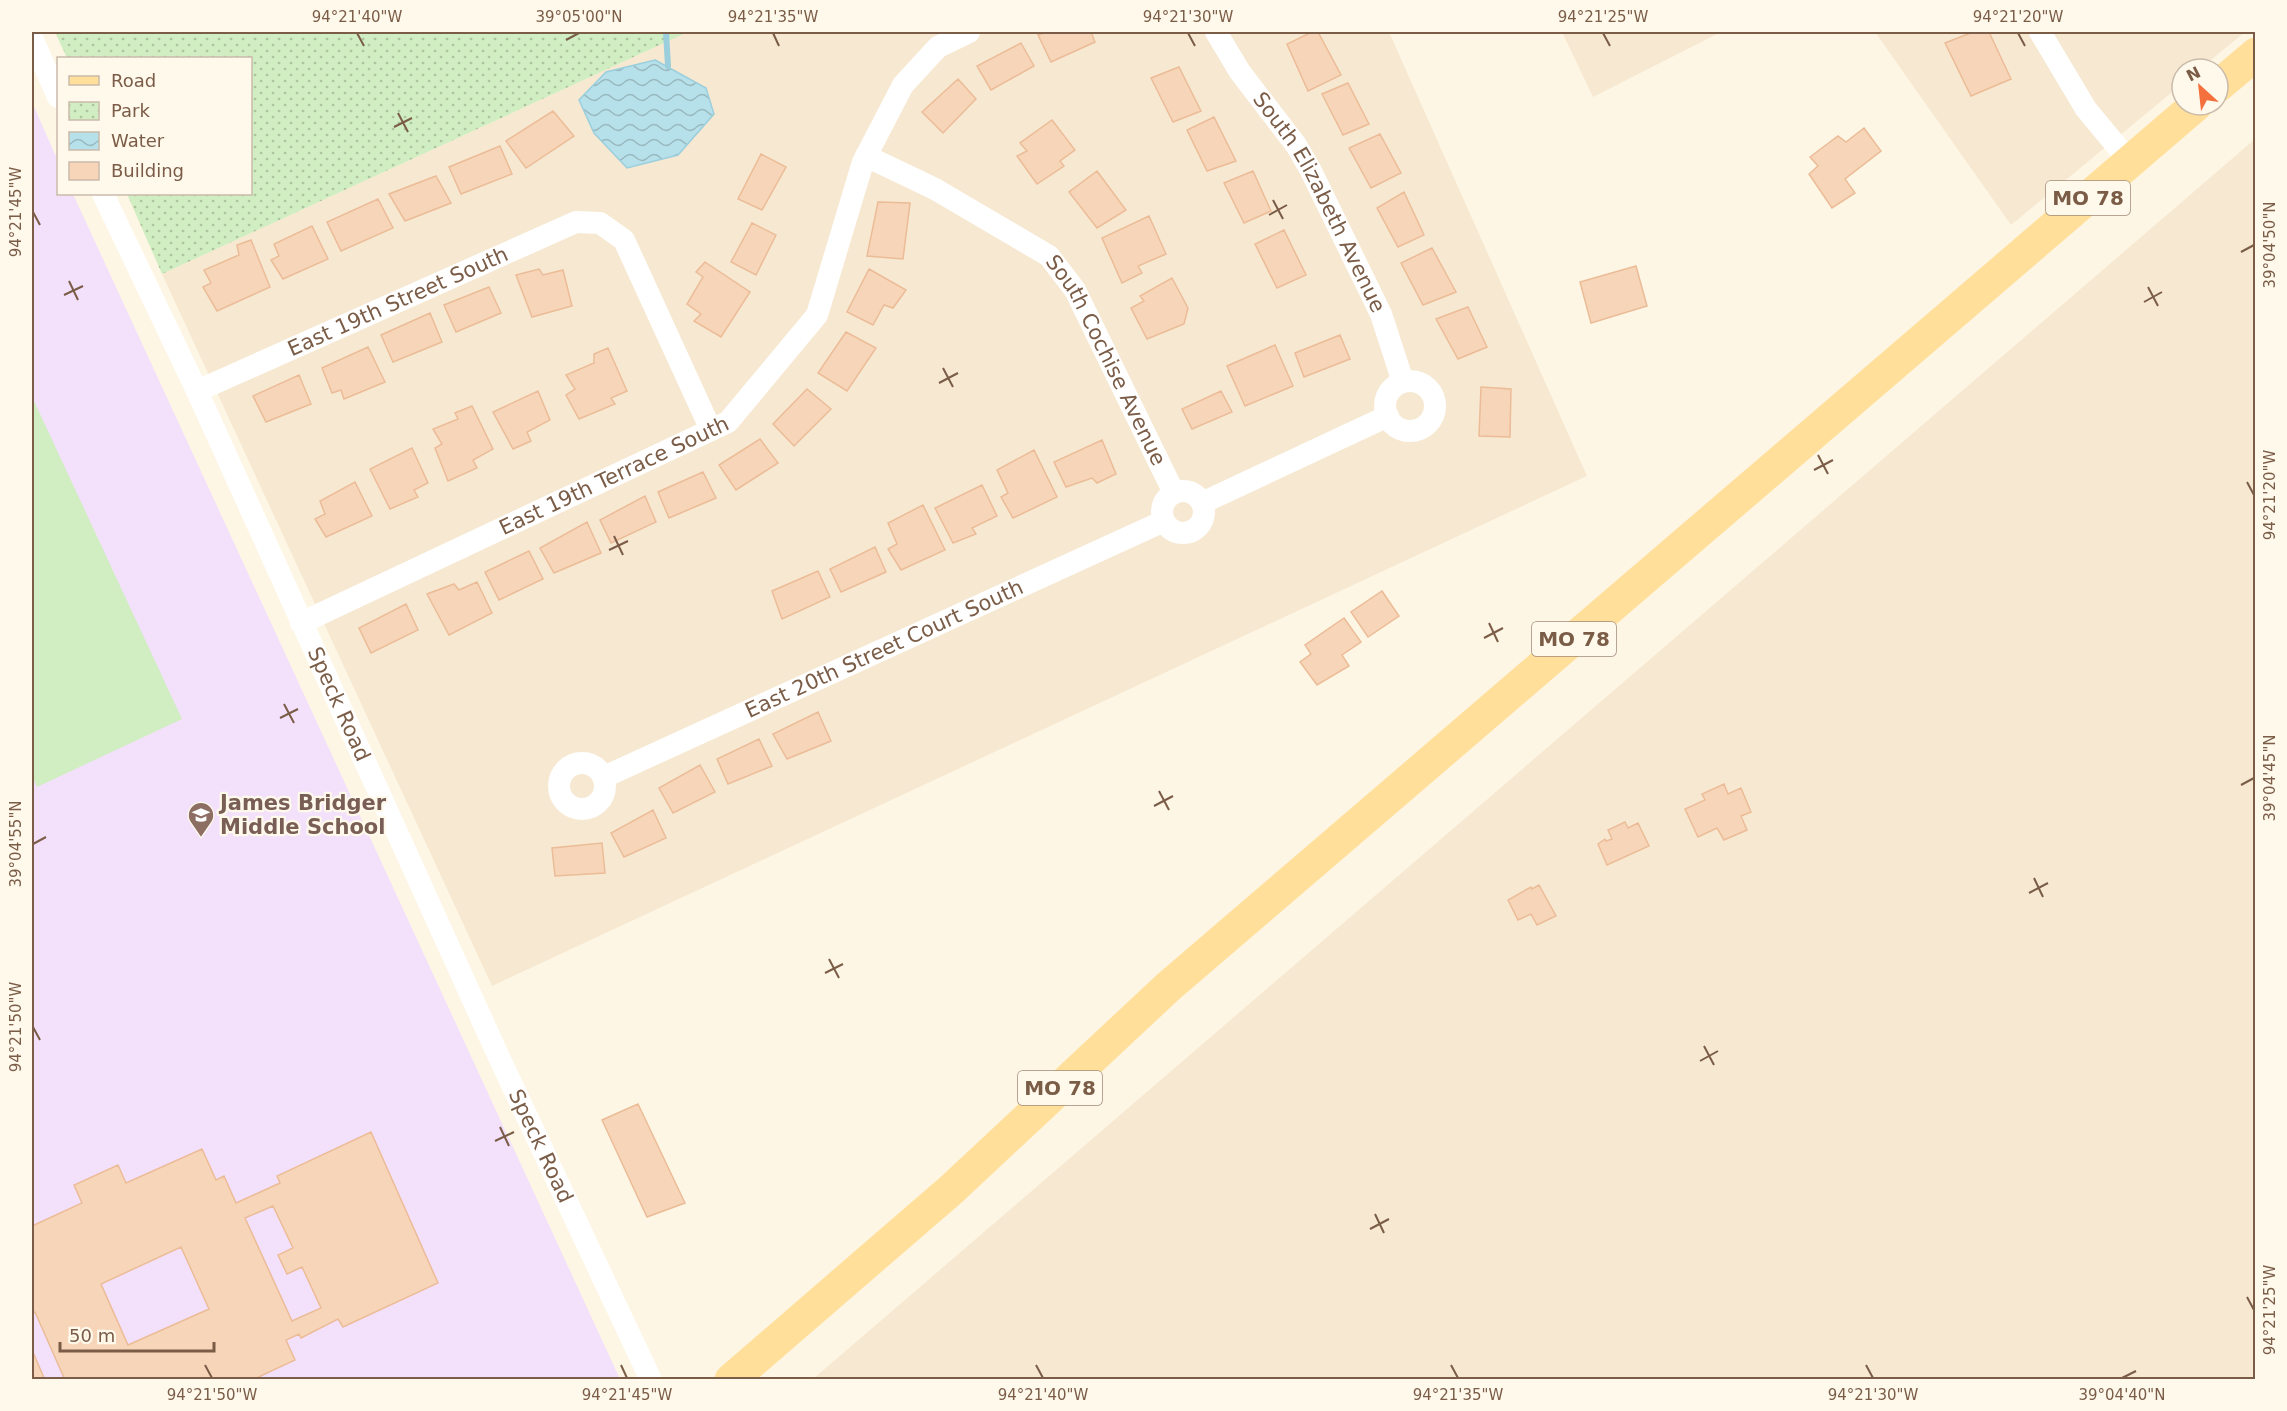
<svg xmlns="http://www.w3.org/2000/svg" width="2287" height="1411" font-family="'DejaVu Sans',sans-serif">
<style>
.residential{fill:#f7e8d1}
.education{fill:#f3e1fb}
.park{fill:url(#park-dots)}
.garden{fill:#d0eec1}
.water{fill:url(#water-waves);stroke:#9bcfdd;stroke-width:1.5}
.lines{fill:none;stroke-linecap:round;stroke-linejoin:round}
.stream{stroke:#9bcfdd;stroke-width:6}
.building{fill:#f7d5b9;stroke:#ebbc97;stroke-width:1.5;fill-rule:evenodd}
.minor{stroke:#fff;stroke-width:22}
.primary{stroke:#ffdf9a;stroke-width:33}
.ticks{fill:none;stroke:#7a5c47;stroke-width:2}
.labels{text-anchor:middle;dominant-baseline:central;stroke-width:4.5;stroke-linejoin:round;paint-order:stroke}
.shield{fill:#fff9ec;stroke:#a28b78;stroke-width:1.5}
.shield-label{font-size:20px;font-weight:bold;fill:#7a5c47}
.street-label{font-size:21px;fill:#7a5c47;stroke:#fff9ec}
.education-label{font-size:21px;font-weight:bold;fill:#785e54;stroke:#fff9ec;text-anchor:start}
.neatline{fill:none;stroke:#7a5c47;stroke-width:2}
.ticks-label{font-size:15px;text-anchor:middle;fill:#7a5c47}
</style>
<defs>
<pattern id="park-dots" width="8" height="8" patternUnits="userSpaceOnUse" patternTransform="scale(1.5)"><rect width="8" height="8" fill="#d0eec1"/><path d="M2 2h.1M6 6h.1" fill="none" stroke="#aec49f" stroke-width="1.8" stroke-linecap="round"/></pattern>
<pattern id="water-waves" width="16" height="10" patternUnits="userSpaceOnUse" patternTransform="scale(1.5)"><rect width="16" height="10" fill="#b6e0ea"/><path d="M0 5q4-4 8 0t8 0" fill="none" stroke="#99b9bf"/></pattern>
</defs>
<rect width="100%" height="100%" fill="#fef6e4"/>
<!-- residential -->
<path class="residential" d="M688,32H1389L1587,476L492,986L162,274Z
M1562,32H1721L1593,97Z
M1875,32H2245L2200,69H2182V84L2011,225Z
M2255,139V1379H813Z"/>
<!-- education -->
<path class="education" d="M32,102L58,161V194H73L620,1379H32Z"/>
<!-- park -->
<path class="park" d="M55,32H688L162,274L127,194H250V58H67Z"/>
<!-- garden -->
<path class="garden" d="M34,401L182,719L37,787L32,776V402Z"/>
<!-- water -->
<path class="water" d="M655,60L706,88L714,114L678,155L627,168L594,133L579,100L606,72Z"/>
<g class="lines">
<!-- stream -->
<path class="stream" d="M666,32L668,66"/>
</g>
<!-- building -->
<path class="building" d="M1047,32H1091L1095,42L1051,62L1038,35Z
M1312,32H1318L1341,75L1308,91L1287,44Z
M1973,32H1989L2011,79L1971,96L1945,43Z
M1021,43L1034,66L991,90L977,66Z
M1179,67L1201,111L1173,122L1151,78Z
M958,79L976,99L943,133L922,112Z
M1348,83L1369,124L1343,135L1322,94Z
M553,111L574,136L526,168L506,141Z
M1214,117L1236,161L1207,171L1187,130Z
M1052,120L1075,150L1060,161L1064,166L1037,184L1017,156L1027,151L1020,143Z
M1864,128L1881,151L1845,179L1855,193L1832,208L1809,174L1818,166L1810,157L1838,136L1846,142Z
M1380,134L1401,173L1371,188L1349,148Z
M500,146L512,174L461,194L449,167Z
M761,154L786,167L762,210L738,199Z
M1097,171L1126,210L1097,228L1069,192Z
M1253,171L1271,211L1244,223L1224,183Z
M436,176L451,203L405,221L389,194Z
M1404,192L1424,235L1398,247L1377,208Z
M378,199L393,228L341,251L327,222Z
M878,202L910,203L903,259L867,256Z
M1149,216L1166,254L1138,266L1142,273L1122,283L1102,238Z
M752,223L776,235L756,275L731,262Z
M312,226L328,259L283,279L271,260L279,256L274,244Z
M1284,230L1306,275L1277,288L1255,244Z
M251,240L270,287L217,311L203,287L211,283L204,270L239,255L237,245Z
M1432,248L1456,292L1423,305L1401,263Z
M705,262L750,292L721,337L694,321L701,314L687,304L703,277L696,272Z
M1636,266L1647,306L1591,323L1580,282Z
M539,269L543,275L563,270L572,306L532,317L516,275Z
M869,269L906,290L893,308L884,305L873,325L847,312Z
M1172,278L1188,308L1184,324L1147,339L1131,308L1144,301L1140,296Z
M489,287L501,313L456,332L444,305Z
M1468,307L1487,347L1458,359L1436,319Z
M430,313L442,342L393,362L381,335Z
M846,332L876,348L847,391L818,373Z
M1340,335L1350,359L1304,377L1295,353Z
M1275,345L1293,386L1245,406L1227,366Z
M368,347L385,382L344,399L341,390L332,393L322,368Z
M608,348L627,391L611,398L615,404L579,419L566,395L575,389L566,375L594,363V354Z
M299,375L311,404L266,422L253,396Z
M1481,387L1511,389L1510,437L1479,436Z
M807,389L831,409L794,446L773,424Z
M538,391L550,420L527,432L531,441L513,449L493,412Z
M1221,391L1232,412L1192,429L1182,409Z
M472,406L493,449L473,460L477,468L448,481L435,448L442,444L433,429L458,419L455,413Z
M760,439L778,463L736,490L719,465Z
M1102,440L1116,474L1097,483L1092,478L1066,487L1054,462Z
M412,448L428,483L414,490L418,497L390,509L370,469Z
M1034,450L1057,497L1013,518L1001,497L1008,493L997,470Z
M703,472L716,498L669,518L658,492Z
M355,482L372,516L326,537L315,519L325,514L320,501Z
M982,485L997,516L972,528L976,534L953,543L935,508Z
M645,496L656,522L611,543L600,520Z
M923,505L945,550L901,570L888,549L897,544L888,523Z
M587,522L601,553L554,573L540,548Z
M875,547L886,572L841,592L830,569Z
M529,551L543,579L499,600L485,572Z
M818,571L830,597L782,619L772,591Z
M477,582L492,613L449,635L427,594L454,584L459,590Z
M1382,591L1399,616L1368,637L1351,612Z
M406,604L418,630L371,653L359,628Z
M1344,618L1361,642L1342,655L1349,666L1317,685L1300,662L1311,654L1305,645Z
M818,712L831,741L787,759L773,734Z
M759,739L772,766L728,784L717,759Z
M700,765L715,792L673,813L659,788Z
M1724,784L1728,794L1741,788L1751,812L1741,816L1747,830L1724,840L1717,828L1698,837L1685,809L1705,800L1702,794Z
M653,810L666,838L624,857L611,833Z
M1625,822L1628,828L1638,823L1649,846L1607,865L1598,844L1605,839L1606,841L1612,839L1608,830Z
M602,843L605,873L555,876L552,848Z
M1539,885L1556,916L1537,925L1531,914L1518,920L1508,900L1531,887L1532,889Z
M638,1104L685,1203L647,1217L602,1120Z
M371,1132L438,1283L343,1327L338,1319L301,1338L299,1334L286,1340L295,1360L252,1380H65L35,1312L32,1314V1226L82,1203L74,1185L118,1165L126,1183L202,1149L216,1180L224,1176L236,1203L280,1183L277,1176ZM273,1206L293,1248L278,1255L287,1274L302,1267L321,1308L292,1321L245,1218ZM181,1247L209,1309L128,1345L101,1284Z
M32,1350L45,1380H32Z"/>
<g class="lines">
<!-- minor -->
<g class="minor">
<path id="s1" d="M1216,32L1240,72L1296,145L1310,169L1381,314L1403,382"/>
<path d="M2040,32L2086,109L2130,162"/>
<path d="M32,38L58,97"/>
<path id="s2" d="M866,156L935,189L1049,256L1075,290L1174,493"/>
<path id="s3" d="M103,194L197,391L497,1053L651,1380"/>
<circle cx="1410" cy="406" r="25"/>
<path id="s4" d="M197,391L576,222L600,223L624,240L711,430"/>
<circle cx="1183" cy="512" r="21"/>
<path d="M1202,503L1388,416"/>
<path id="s5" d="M301,623L728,422L817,315L863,162L903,85L938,47L969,32"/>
<circle cx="582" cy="786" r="23"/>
<path id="s6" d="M604,777L1164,521"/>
</g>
<!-- primary -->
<path class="primary" d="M2218,86L2256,54
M731,1380L952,1189L1168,987L2196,105"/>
</g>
<!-- ticks -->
<path class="ticks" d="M357,33L364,46M773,33L779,46M1188,33L1195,46M1603,33L1610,46M2018,33L2025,46M566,40L579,33M398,113L408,132M394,127L412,118M1273,200L1283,219M33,212L40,225M1269,215L1287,205M2241,252L2254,245M69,281L78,300M2148,287L2158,306M64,295L83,286M2144,302L2162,292M943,368L953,387M939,383L958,373M1818,455L1828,474M1814,470L1833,460M2247,482L2254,495M614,536L623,555M609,550L628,541M1489,623L1498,642M1484,638L1503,628M284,704L294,723M280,718L298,709M2241,785L2254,778M1159,791L1169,810M1154,806L1173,796M33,844L46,837M2034,878L2043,897M2029,893L2048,883M829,959L839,978M825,973L843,964M33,1027L40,1040M1704,1046L1714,1065M1700,1061L1718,1051M500,1127L509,1146M495,1141L514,1132M1375,1214L1384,1233M1370,1229L1389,1219M2247,1297L2254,1310M205,1365L212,1378M621,1365L627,1378M1036,1365L1043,1378M1451,1365L1458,1378M1866,1365L1873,1378M2122,1378L2136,1371"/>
<!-- icons -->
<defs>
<g id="school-pin" transform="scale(1.35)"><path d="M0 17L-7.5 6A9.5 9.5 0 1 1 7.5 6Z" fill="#8d6e63" stroke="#fff9ec"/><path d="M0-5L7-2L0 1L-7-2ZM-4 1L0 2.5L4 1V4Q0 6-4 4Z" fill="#fff"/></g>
</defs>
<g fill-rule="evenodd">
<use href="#school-pin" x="201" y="815"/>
</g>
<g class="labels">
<!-- shield labels -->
<g class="shield">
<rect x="2046" y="181" width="84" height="34" rx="4.5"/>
<rect x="1532" y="622" width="84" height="34" rx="4.5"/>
<rect x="1018" y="1071" width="84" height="34" rx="4.5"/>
</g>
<g class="shield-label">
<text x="2088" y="198">MO 78</text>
<text x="1574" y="639">MO 78</text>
<text x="1060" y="1088">MO 78</text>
</g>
<!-- street labels -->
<g class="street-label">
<text stroke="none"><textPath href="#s1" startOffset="200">South Elizabeth Avenue</textPath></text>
<text stroke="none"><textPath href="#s4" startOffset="220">East 19th Street South</textPath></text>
<text stroke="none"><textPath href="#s2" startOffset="328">South Cochise Avenue</textPath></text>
<text stroke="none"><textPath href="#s5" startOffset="346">East 19th Terrace South</textPath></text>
<text stroke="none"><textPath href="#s6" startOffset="308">East 20th Street Court South</textPath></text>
<text stroke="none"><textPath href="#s3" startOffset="562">Speck Road</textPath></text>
<text stroke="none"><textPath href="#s3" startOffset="1048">Speck Road</textPath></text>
</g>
<!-- education labels -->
<g class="education-label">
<text x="220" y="803">James Bridger<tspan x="220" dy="24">Middle School</tspan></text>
</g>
</g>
<!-- border -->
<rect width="2287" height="1411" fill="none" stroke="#fff9ec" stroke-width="66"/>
<!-- legend -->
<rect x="57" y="57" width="195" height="138" fill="#fff9ec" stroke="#cabaaa" stroke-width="1.5"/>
<rect x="69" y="76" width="30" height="9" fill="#ffdf9a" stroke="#cabaaa" stroke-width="1.5"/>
<text x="111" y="87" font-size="18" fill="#7a5c47">Road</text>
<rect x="69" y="102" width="30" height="18" fill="url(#park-dots)" stroke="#cabaaa" stroke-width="1.5"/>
<text x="111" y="117" font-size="18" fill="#7a5c47">Park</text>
<rect x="69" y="132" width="30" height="18" fill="url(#water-waves)" stroke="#cabaaa" stroke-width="1.5"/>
<text x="111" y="147" font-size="18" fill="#7a5c47">Water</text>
<rect x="69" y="162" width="30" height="18" fill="#f7d5b9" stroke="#cabaaa" stroke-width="1.5"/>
<text x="111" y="177" font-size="18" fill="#7a5c47">Building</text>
<!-- north arrow -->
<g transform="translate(2200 87) rotate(333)"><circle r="28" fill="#fff9ec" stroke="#cabaaa" stroke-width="1.5"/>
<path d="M0-4.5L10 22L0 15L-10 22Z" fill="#f4703d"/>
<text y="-9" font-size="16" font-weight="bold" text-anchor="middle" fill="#7a5c47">N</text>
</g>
<!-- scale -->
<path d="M60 1342v9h154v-9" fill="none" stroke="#7a5c47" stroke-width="3"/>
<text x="69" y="1342" font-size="18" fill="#7a5c47" stroke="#fff9ec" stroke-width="4.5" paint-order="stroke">50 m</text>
<rect x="33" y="33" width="2221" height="1345" class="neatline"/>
<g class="ticks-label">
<text x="357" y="22">94°21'40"W</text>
<text x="579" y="22">39°05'00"N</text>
<text x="773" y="22">94°21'35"W</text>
<text x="1188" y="22">94°21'30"W</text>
<text x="1603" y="22">94°21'25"W</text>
<text x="2018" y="22">94°21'20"W</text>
<text transform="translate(16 212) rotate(-90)" y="5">94°21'45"W</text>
<text transform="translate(2270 245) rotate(-90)" y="5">39°04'50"N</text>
<text transform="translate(2270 495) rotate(-90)" y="5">94°21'20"W</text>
<text transform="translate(2270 778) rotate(-90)" y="5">39°04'45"N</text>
<text transform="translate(16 844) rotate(-90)" y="5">39°04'55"N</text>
<text transform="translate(16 1027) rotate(-90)" y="5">94°21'50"W</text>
<text transform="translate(2270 1310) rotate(-90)" y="5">94°21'25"W</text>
<text x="212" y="1400">94°21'50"W</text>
<text x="627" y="1400">94°21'45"W</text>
<text x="1043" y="1400">94°21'40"W</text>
<text x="1458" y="1400">94°21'35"W</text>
<text x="1873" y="1400">94°21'30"W</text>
<text x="2122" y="1400">39°04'40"N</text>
</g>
</svg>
